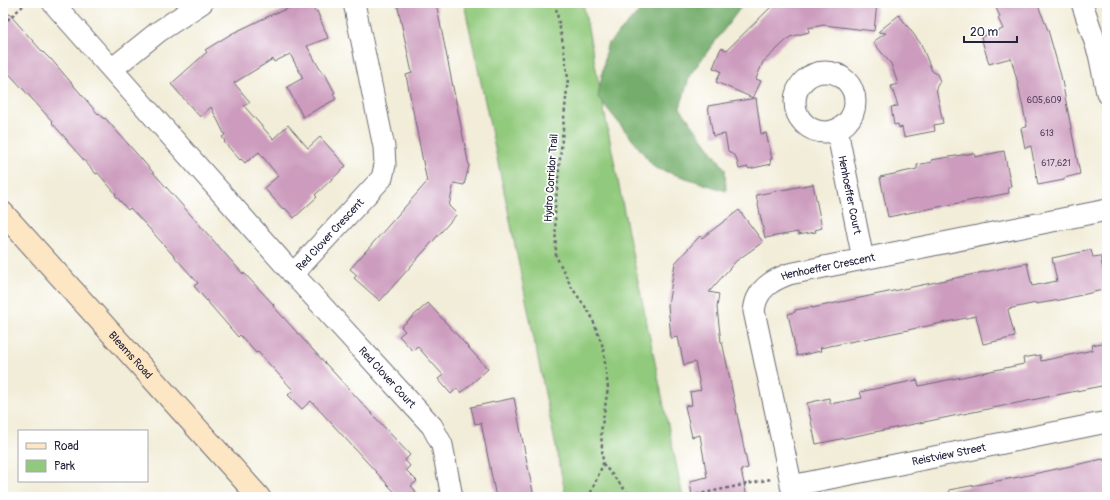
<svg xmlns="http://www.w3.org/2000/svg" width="1110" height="500" font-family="Pangolin,sans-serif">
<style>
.green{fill:#92ca7d;stroke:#5a765c}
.forest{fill:#75ae6c;stroke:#4c6854}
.building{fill:#cc9bbd}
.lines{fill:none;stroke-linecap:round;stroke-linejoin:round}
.minor-casing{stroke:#6b6972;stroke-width:23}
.secondary-casing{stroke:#6b6972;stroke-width:24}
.path{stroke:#6b6972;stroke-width:2.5;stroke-dasharray:3 3;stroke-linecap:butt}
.minor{stroke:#fff;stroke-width:21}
.secondary{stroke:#fce6c4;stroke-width:22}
.labels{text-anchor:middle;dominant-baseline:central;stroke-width:3.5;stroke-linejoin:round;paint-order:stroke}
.number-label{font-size:9px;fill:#4c405c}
.street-label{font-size:11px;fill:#22223b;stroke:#fff}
</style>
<rect width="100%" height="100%" fill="#fff"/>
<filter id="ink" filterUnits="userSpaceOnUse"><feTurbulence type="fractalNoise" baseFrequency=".025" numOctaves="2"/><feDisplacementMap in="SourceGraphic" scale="8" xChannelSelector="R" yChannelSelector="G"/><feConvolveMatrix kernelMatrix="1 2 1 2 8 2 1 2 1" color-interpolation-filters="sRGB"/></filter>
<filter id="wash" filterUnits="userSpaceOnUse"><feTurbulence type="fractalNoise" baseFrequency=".012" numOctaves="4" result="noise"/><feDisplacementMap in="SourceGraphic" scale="16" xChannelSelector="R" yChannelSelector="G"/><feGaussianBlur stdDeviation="0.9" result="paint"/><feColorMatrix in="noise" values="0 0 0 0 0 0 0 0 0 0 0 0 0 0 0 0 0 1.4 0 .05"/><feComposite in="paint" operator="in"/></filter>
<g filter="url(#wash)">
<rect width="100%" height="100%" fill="#f2edd8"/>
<!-- green -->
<path class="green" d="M464,3H583L632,252L683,497H566L504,191Z"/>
<!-- forest -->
<path class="forest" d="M647,3H744L690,75L680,108L725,169L726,191L655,168L598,97L607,45Z"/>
<g id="blocks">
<!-- building -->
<path class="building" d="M302,3H311L315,12L317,11L328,38L307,46L322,73L324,72L335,93L333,94L336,99L303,117L287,87L303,78L290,54L274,62L273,59L234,83L250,102L244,106L273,139L288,125L308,148L320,137L346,166L315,195L317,197L294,218L285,208L283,209L264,188L278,176L259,152L248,161V160L245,163L241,159L240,160L224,142L225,141L222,137L225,135L211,107L200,117L171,84L207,52L205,50L231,34L271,15Z
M397,3H436L469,166L464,185L454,183L449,206L457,214L380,301L354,278L357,275L350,269L427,182L406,75L412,73Z
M775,3H877L874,31L824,25L808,28L809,32L790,37L763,62L756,79L761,81L753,98L716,82L721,71L713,68L721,48L727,50Z
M994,3H1037L1048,30L1061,76L1080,174L1064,178V180L1038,185L1031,146L1025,148L1021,128L1027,127L1018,84L1011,58L989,64L981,37L1003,29L998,18L1000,17Z
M3,7L40,49L50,59H51L98,114L99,113L104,119L105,118L243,274L244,273L274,305L273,306L313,350L410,455L405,460L410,466L406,470L417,481L411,486L415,490V491L419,497H399L311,401L302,409L288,395L293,390L258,352L256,353L240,335L238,337L194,286L198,283L147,226L130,208L128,210L115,195L116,194L98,173L96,174L67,141H68L52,123L53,122L3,67Z
M899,15L921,44L932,71L937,74L940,81L936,88L943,123L934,125L935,131L904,137L902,127L899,128L898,124L894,125L891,107L898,106L891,86L898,84L891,64L873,42L886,33L878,32Z
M756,98L761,134L766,133L772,159H770L771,164L749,169L748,167L739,169L736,157L728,151L725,134L713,136L708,106Z
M1004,151L1011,186L1008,187L1009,193L888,217L880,177L917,169V165L932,162L931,160L974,153L975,157Z
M813,184L822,228L815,230L816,232L798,235V232L765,238L756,195Z
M739,210L763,242L736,261L709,292L719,294L717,308L721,342H722L726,360L748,468L741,470L747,497H692L690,481L707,477L700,435L692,437L685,406L692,405L690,392L701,390L695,362L684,365L678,337L671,338L668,305L675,263L700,236L702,238Z
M1091,250L1093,257L1100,256L1107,289L1060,300L1036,304V303L1008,309V310L1015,337L983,344L976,316L820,348L821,351L797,356L788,314L795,312V310L812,307V308L1027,263L1032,286L1057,281L1052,258Z
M428,303L488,369L461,393L457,388L451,394L438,379L443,375L417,346L413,351L399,336L405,331L401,327Z
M1107,342V386L1101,387V386L816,444L807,403L829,398L830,404L862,398L860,392L917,380L919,386L1024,364L1023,358L1040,355L1041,361L1093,350L1092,345Z
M514,398L534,497H496L481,423L475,424L471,407Z
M1103,459L1104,461L1107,460V496L1100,497H950L949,490L1024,476Z"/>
</g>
</g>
<g filter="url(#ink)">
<use href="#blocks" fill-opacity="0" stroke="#6b6972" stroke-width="1"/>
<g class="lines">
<!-- minor casing -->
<g class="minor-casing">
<g id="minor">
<path id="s1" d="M53,3L293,274L432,426L442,445L452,497"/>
<path d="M1082,3L1099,54L1107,93"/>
<path d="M112,69L158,32L202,3"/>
<circle cx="825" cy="102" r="30"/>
<path id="s2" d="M837,130L863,259"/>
<path id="s3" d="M293,274L382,178L385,165L384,147L354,3"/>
<path id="s4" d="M791,486L1107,422"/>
<path id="s5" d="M794,497L754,311C755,307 755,303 757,299C763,285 776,279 789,274L1107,210"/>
</g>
</g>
<!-- secondary casing -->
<g class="secondary-casing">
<g id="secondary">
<path id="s6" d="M3,213L259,497"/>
</g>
</g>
<!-- path -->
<path class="path" d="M555,3L563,44L568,78L555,209L556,256L572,288L591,315L603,347L608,388L601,432L603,464L589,497
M3,24L25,4
M603,464L631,497
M685,497L771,479"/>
<!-- minor -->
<use href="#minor" class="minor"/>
<!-- secondary -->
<use href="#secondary" class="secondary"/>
</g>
</g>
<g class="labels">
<!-- number labels -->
<g class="number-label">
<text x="1044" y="100">605,609</text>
<text x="1047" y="133">613</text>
<text x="1056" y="163">617,621</text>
</g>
<!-- street labels -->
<g class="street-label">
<text transform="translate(551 178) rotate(-86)">Hydro Corridor Trail</text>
<text stroke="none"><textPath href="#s2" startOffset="66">Henhoeffer Court</textPath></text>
<text stroke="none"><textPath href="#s3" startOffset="54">Red Clover Crescent</textPath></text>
<text stroke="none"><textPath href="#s5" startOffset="284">Henhoeffer Crescent</textPath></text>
<text stroke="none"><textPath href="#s6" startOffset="191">Bleams Road</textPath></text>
<text stroke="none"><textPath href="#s1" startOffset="502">Red Clover Court</textPath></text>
<text stroke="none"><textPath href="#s4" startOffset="161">Reistview Street</textPath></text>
</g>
</g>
<!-- margin -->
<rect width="1110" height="500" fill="none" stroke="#fff" stroke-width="16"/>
<!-- legend -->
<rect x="18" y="430" width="130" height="52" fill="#ffffff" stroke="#a7a7b1"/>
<rect x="26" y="443" width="20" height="6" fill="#fce6c4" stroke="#a7a7b1"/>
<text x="54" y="450" font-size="12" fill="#22223b">Road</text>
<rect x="26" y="460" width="20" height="12" fill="#92ca7d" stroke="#a7a7b1"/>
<text x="54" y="470" font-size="12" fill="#22223b">Park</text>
<!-- scale -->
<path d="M964 36v6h53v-6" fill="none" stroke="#22223b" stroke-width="2"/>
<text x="970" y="36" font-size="12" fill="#22223b" stroke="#ffffff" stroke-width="3" paint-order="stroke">20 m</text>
</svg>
